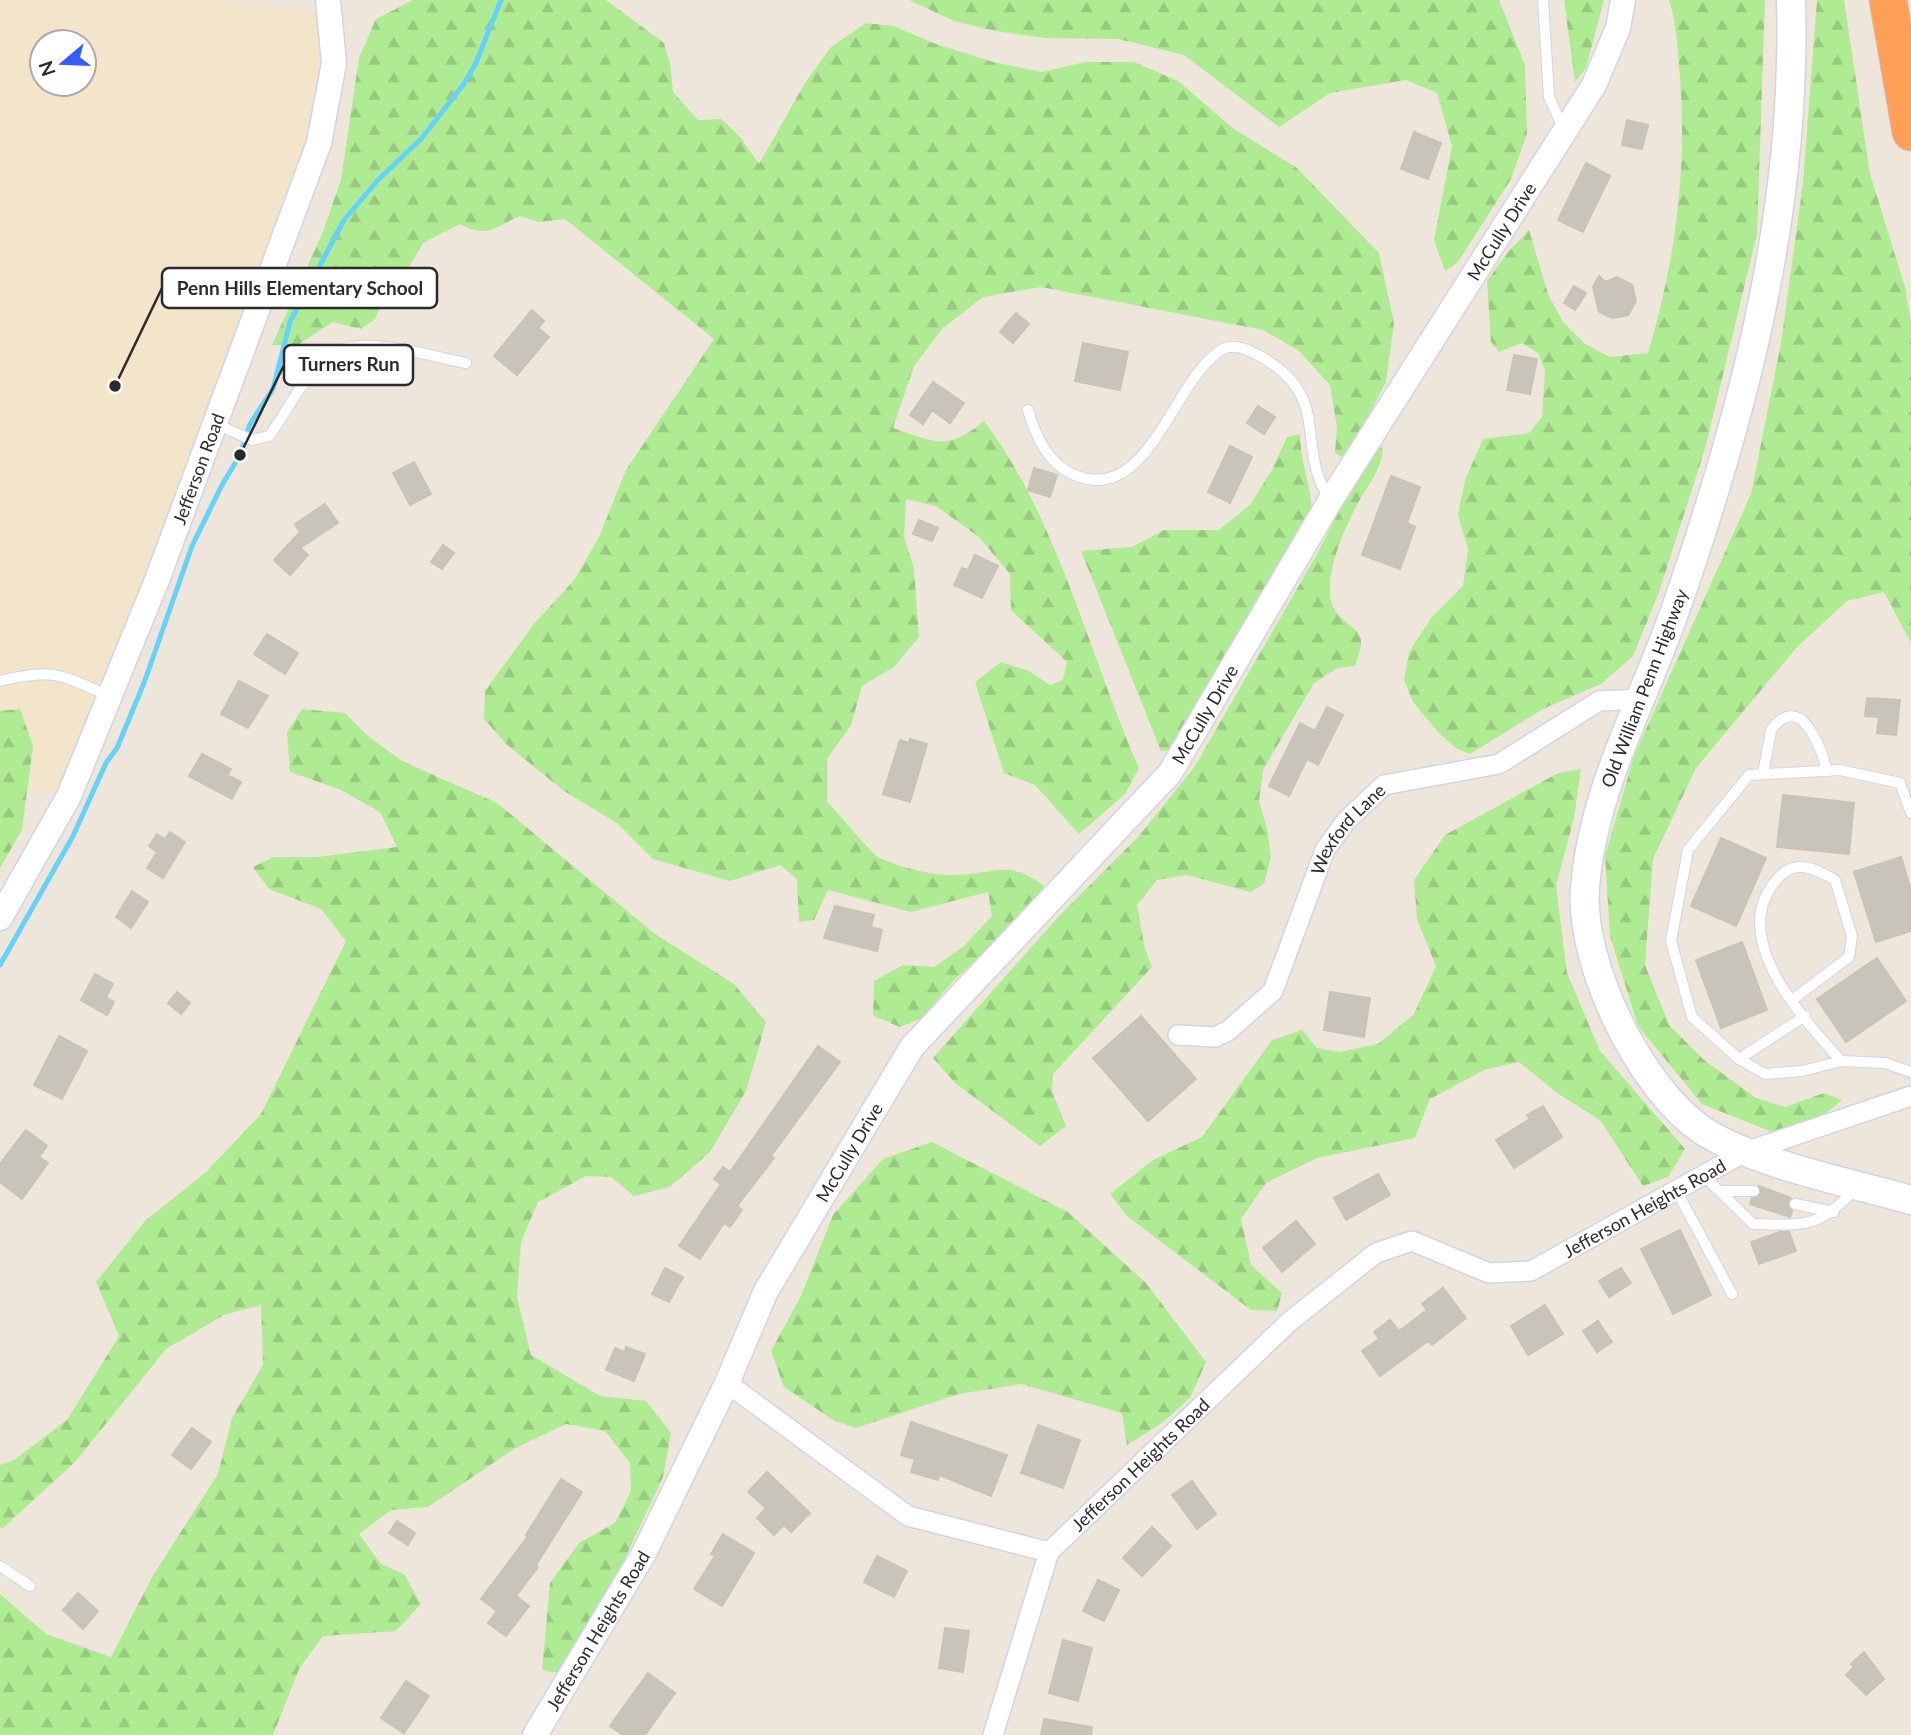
<svg xmlns="http://www.w3.org/2000/svg" width="1911" height="1735" font-family="Lato,sans-serif">
<style>
.education{fill:#f2e5c9;fill-rule:evenodd}
.forest{fill:url(#forest-firs)}
.lines{fill:none;stroke-linecap:round;stroke-linejoin:round}
.stream{stroke:#63d2fc;stroke-width:5}
.building{fill:#c9c4ba;stroke:#cac3b5;stroke-width:2}
.service-casing{stroke:#d0d4e5;stroke-width:12}
.minor-casing{stroke:#d0d4e5;stroke-width:22}
.tertiary-casing{stroke:#d0d4e5;stroke-width:27}
.secondary-casing{stroke:#d0d4e5;stroke-width:31}
.motorway-casing{stroke:#c8c8c8;stroke-width:39}
.service{stroke:#fff;stroke-width:10}
.minor{stroke:#fff;stroke-width:19}
.tertiary{stroke:#fff;stroke-width:24}
.secondary{stroke:#fff;stroke-width:28}
.motorway{stroke:#ffa056;stroke-width:37}
.labels{text-anchor:middle;dominant-baseline:central;stroke-width:5;stroke-linejoin:round;paint-order:stroke}
.street-label{font-size:18px;fill:#2b2b2b;stroke:#fff}
.leader{fill:none;stroke:#2b2b2b;stroke-width:2.5}
.callout-dot{fill:#2b2b2b;stroke:#fff;stroke-width:2.5}
.callout{fill:#fff;stroke:#2b2b2b;stroke-width:2.5}
.callout-label{font-size:19px;text-anchor:middle;font-weight:bold;fill:#2b2b2b}
</style>
<defs>
<pattern id="forest-firs" width="22" height="20" patternUnits="userSpaceOnUse" patternTransform="scale(1.75)"><rect width="22" height="20" fill="#afeb92"/><path d="M5 1l3.5 6h-7zM16 11l3.5 6h-7z" fill="#97ca7e"/></pattern>
</defs>
<rect width="100%" height="100%" fill="#eee6db"/>
<!-- education -->
<path class="education" d="M0,0H205L331,14L327,115L69,796L0,778ZM42,42H84V84H42Z"/>
<!-- forest -->
<path class="forest" d="M413,0H606L664,43L670,63L673,92L698,120L721,119L741,138L759,164L805,83L831,47L866,23L894,26L933,43L993,62L1042,72L1085,62H1134L1178,81L1234,129L1297,168L1379,253L1394,323L1386,382L1346,459L1335,453L1337,427L1330,385L1299,351L1263,330L1041,287L983,297L942,329L914,366L893,428C935,442 947,452 984,421C1057,517 1090,657 1139,768L1125,794L1079,834L1035,785L1004,773L975,682L1001,662L1029,671L1050,685L1063,680L1067,662L1011,610L1010,574L979,537L936,506L906,499L904,537L914,569L919,637L894,667L862,686L851,725L827,759V802C836,810 872,854 878,857C899,867 932,876 956,875C996,874 1006,859 1043,885L1042,901L953,981L922,1018L900,1027L873,1016L874,981L903,965L934,967L963,947L992,916L988,892L911,912L828,890L814,920L799,922L797,879L780,865L730,881L653,859L618,824L564,791L507,745L484,719L485,691L534,624L575,579L599,537L626,470L714,339L565,219L539,222L520,216C494,227 489,239 460,224L423,243L397,287L384,298L375,319L361,329L333,322L296,346L272,345L322,234L341,180L359,58L376,19Z
M909,0H1499L1525,65L1527,134L1511,179L1458,262L1445,271L1434,240L1452,146L1437,93L1406,80L1330,93L1279,127L1184,55L1118,39L1044,38L996,31L954,21Z
M1564,0H1604L1586,68L1575,82Z
M1669,0H1765L1757,234L1705,449L1659,592L1633,656L1601,684L1543,709L1470,754L1457,749L1439,733L1413,702L1404,680L1409,652L1432,617L1463,586L1468,549L1458,515L1465,480L1483,439L1529,433L1542,417L1545,370L1538,353L1522,343L1499,352L1491,342L1487,281L1509,251L1529,230L1548,294L1563,322L1585,344L1610,357L1648,353C1675,263 1687,173 1680,79C1678,52 1677,26 1669,0Z
M1817,0H1844L1870,174L1905,287L1911,322V643L1884,592L1847,601L1797,647L1696,768L1653,859L1645,965L1669,1025L1704,1060L1756,1098L1785,1107L1824,1093L1842,1100L1826,1113L1777,1134L1702,1104L1638,1026L1610,936L1605,856L1634,756L1751,494L1781,343L1803,183Z
M1300,434C1300,461 1311,484 1312,512L1173,750L1161,751L1081,551L1132,547L1164,530H1219L1250,505L1272,470L1287,437Z
M1383,446C1382,472 1366,486 1355,509C1343,532 1329,565 1330,592C1330,621 1358,623 1361,640C1362,647 1357,659 1355,666L1338,668L1314,683L1263,770L1259,801L1267,828L1271,857L1264,884L1250,892L1187,875L1157,880L1137,905L1145,949L1152,967L1053,1074L1052,1091L1066,1126L1040,1146L955,1083L933,1058L1059,916L1139,836L1195,766L1317,554L1365,461Z
M20,709L33,746L22,830L0,868V711Z
M302,709L345,713L368,736L402,761L497,803L655,934L734,984L766,1022L746,1091L710,1152L670,1187L634,1196L611,1177L586,1176L538,1202L521,1242L517,1297L531,1355L600,1396L646,1401L671,1433L663,1477L620,1569L558,1673L542,1670L550,1583L579,1543L615,1523L631,1491L630,1463L605,1431L566,1424L514,1449L428,1507L391,1510L359,1534L381,1564L404,1574L421,1604L396,1631L323,1636L299,1669L273,1735H0V1594L46,1634L111,1657L152,1577L218,1474L232,1418L263,1365L261,1305L224,1315L166,1349L75,1462L3,1528L0,1527V1465L14,1460L67,1420L119,1336L96,1282L145,1221L206,1172L261,1114L346,941L321,909L269,889L253,867L273,857H317L397,847L380,812L339,789L290,772L287,732Z
M1581,769L1574,818L1556,886L1567,973L1600,1051L1685,1149L1668,1177L1643,1186L1600,1120L1557,1093L1519,1062L1484,1070L1430,1099L1415,1138L1317,1158L1266,1183L1241,1219L1251,1265L1282,1293L1277,1311L1251,1310L1127,1216L1110,1194L1153,1160L1202,1137L1272,1040L1302,1030L1317,1048L1340,1052L1378,1044L1414,1014L1436,966L1417,919L1414,880L1445,835L1558,773Z
M932,1142L1068,1212L1146,1283L1206,1362L1190,1398L1162,1423L1127,1445L1122,1413L1021,1384L959,1394L856,1428L833,1420L784,1387L771,1351L801,1296L833,1215L883,1159Z"/>
<g class="lines">
<!-- stream -->
<path class="stream" d="M0,965L73,836L106,763L117,748L144,683L192,546L222,485L240,455L250,424L273,389L290,322L344,220L378,180L421,139L463,85L475,65L501,0"/>
</g>
<!-- building -->
<path class="building" d="M1627,120L1648,125L1642,149L1622,145Z
M1414,132L1441,143L1428,179L1401,169Z
M1586,163L1610,176L1583,232L1558,220Z
M1599,276L1605,282L1617,277L1632,285L1636,301L1628,315L1613,318L1599,312L1593,287Z
M1574,286L1586,293L1575,310L1564,303Z
M532,310L544,321L538,328L549,337L517,375L494,356Z
M1016,313L1029,324L1013,343L1000,332Z
M1083,343L1128,352L1120,390L1075,381Z
M1514,355L1537,359L1530,394L1507,390Z
M933,382L964,403L950,423L932,410L923,424L910,415Z
M1258,406L1275,417L1264,434L1247,423Z
M1230,446L1252,457L1230,503L1208,492Z
M414,462L431,494L410,505L393,473Z
M1034,468L1057,475L1050,497L1028,490Z
M1391,476L1420,487L1407,523L1415,527L1400,569L1362,555Z
M325,504L338,523L300,548L308,555L290,575L274,560L300,532L295,524Z
M919,520L938,528L932,541L913,534Z
M443,545L454,553L442,569L431,562Z
M975,555L998,566L982,598L954,585L962,568L968,570Z
M267,634L298,653L285,674L254,654Z
M239,681L268,696L248,728L221,714Z
M1867,698L1900,700L1896,735L1877,733L1879,717L1865,716Z
M1327,707L1343,715L1318,765L1307,759L1289,796L1269,786L1300,723L1315,731Z
M910,739L927,744L910,802L883,794L900,740L909,743Z
M202,754L231,769L227,775L241,782L232,799L189,776Z
M1783,795L1854,803L1849,854L1777,847Z
M170,832L185,842L163,878L147,868L157,852L149,846L157,834L165,839Z
M1721,838L1766,858L1736,926L1691,906Z
M1901,857L1911,890V931L1876,942L1854,872Z
M132,891L148,902L131,928L116,917Z
M835,906L874,915L871,927L882,930L877,951L824,938Z
M1742,942L1767,1010L1721,1028L1696,960Z
M1877,958L1906,1001L1846,1042L1817,999Z
M95,974L113,984L106,997L114,1002L107,1015L81,1000Z
M177,992L190,1003L181,1014L168,1003Z
M1330,992L1370,998L1364,1037L1324,1030Z
M1141,1016L1196,1079L1148,1121L1093,1058Z
M59,1036L87,1051L62,1099L34,1085Z
M818,1046L840,1062L771,1156L774,1158L737,1206L742,1210L730,1227L724,1223L700,1259L679,1246L721,1184L714,1179L723,1167L730,1172Z
M1543,1106L1562,1137L1514,1168L1496,1140L1530,1119L1527,1115Z
M26,1130L47,1146L39,1157L48,1163L22,1199L0,1182V1164Z
M1378,1174L1390,1195L1346,1220L1334,1198Z
M1759,1186L1791,1198L1788,1203L1792,1211L1790,1217L1750,1204L1752,1198L1761,1194Z
M1296,1221L1315,1244L1282,1272L1263,1248Z
M1680,1230L1711,1295L1673,1314L1641,1249Z
M1780,1232H1789L1796,1251L1759,1264L1751,1242Z
M665,1268L683,1277L669,1302L652,1294Z
M1621,1268L1631,1283L1609,1297L1599,1281Z
M1443,1288L1466,1318L1432,1345L1428,1341L1380,1376L1362,1351L1379,1339L1374,1332L1390,1320L1399,1331L1427,1310L1422,1304Z
M1545,1305L1563,1334L1528,1355L1511,1326Z
M1598,1321L1612,1342L1597,1352L1583,1331Z
M626,1347L645,1354L634,1381L606,1370L615,1348L625,1352Z
M911,1422L1007,1455L991,1496L939,1475L938,1480L911,1472L915,1459L901,1455Z
M1038,1425L1080,1440L1063,1488L1021,1473Z
M192,1428L211,1442L191,1469L172,1455Z
M767,1472L810,1513L791,1532L784,1525L774,1535L757,1518L766,1508L748,1492Z
M561,1479L582,1492L536,1565L538,1567L516,1596L529,1606L506,1636L488,1623L497,1611L481,1599L528,1536L526,1535Z
M1192,1481L1216,1514L1197,1529L1172,1495Z
M397,1521L415,1533L408,1545L389,1533Z
M1152,1527L1171,1546L1142,1576L1123,1558Z
M723,1534L754,1553L722,1606L694,1589L715,1556L711,1554Z
M877,1556L907,1571L894,1597L864,1582Z
M1098,1580L1119,1590L1104,1621L1083,1611Z
M78,1593L98,1611L83,1629L63,1610Z
M945,1628L969,1631L963,1672L939,1668Z
M1063,1640L1092,1648L1078,1701L1049,1693Z
M1864,1652L1884,1679L1866,1695L1846,1675L1854,1667L1851,1664Z
M648,1673L675,1693L645,1735H623L610,1726Z
M406,1681L429,1696L404,1733L381,1718Z
M1044,1719L1092,1727L1091,1735H1041Z"/>
<g class="lines">
<!-- service casing -->
<g class="service-casing">
<path id="service" d="M1543,0L1549,97L1563,128
M1028,410C1036,437 1048,465 1077,476C1150,504 1174,376 1223,349C1233,344 1244,348 1254,353C1336,394 1293,445 1330,500
M216,424L252,440L269,436C286,413 301,382 321,361C352,329 428,356 466,363
M0,681C53,668 60,674 109,696
M1763,774L1771,730C1801,690 1821,748 1827,771
M1911,813L1900,783L1840,770L1749,775L1688,850L1671,941L1692,1017L1739,1059L1765,1074L1802,1071L1841,1061L1885,1063L1911,1072
M1792,1000L1849,957L1852,936L1835,880C1818,870 1797,859 1781,875C1722,933 1802,1017 1841,1061
M1739,1059L1805,1016
M1703,1175L1753,1224C1804,1225 1819,1229 1855,1189
M1676,1190L1732,1294
M1719,1191H1754
M1795,1204L1834,1212
M0,1566L30,1586"/>
</g>
<!-- minor casing -->
<g class="minor-casing">
<g id="minor">
<path id="s1" d="M1178,1035L1215,1037L1228,1031L1273,991L1325,850L1346,821L1384,785L1499,764L1599,701L1642,699"/>
<path d="M727,1383L908,1516L1049,1552"/>
<path id="s2" d="M993,1735L1049,1552L1289,1322L1376,1253L1412,1241L1489,1273L1531,1271L1745,1152L1911,1096"/>
</g>
</g>
<!-- tertiary casing -->
<g class="tertiary-casing">
<g id="tertiary">
<path id="s3" d="M0,918L69,796L157,580L319,143L334,63L328,0"/>
<path id="s4" d="M535,1735L643,1555L727,1383L766,1291L912,1047L1170,773L1330,501L1594,85L1618,28L1623,0"/>
</g>
</g>
<!-- secondary casing -->
<g class="secondary-casing">
<path id="secondary" d="M1791,0C1797,208 1745,410 1677,605C1645,699 1593,787 1585,888C1579,963 1640,1088 1702,1130C1751,1163 1852,1183 1911,1200"/>
</g>
<!-- motorway casing -->
<g class="motorway-casing">
<path id="motorway" d="M1888,0L1911,132"/>
</g>
<!-- service -->
<use href="#service" class="service"/>
<!-- minor -->
<use href="#minor" class="minor"/>
<!-- tertiary -->
<use href="#tertiary" class="tertiary"/>
<!-- secondary -->
<use href="#secondary" class="secondary"/>
<!-- motorway -->
<use href="#motorway" class="motorway"/>
</g>
<g class="labels">
<!-- street labels -->
<g class="street-label">
<text stroke="none"><textPath href="#s4" startOffset="1797">McCully Drive</textPath></text>
<text stroke="none"><textPath href="#s3" startOffset="492">Jefferson Road</textPath></text>
<text transform="translate(1644 688) rotate(-69)">Old William Penn Highway</text>
<text stroke="none"><textPath href="#s4" startOffset="1230">McCully Drive</textPath></text>
<text stroke="none"><textPath href="#s1" startOffset="292">Wexford Lane</textPath></text>
<text stroke="none"><textPath href="#s4" startOffset="663">McCully Drive</textPath></text>
<text stroke="none"><textPath href="#s2" startOffset="928">Jefferson Heights Road</textPath></text>
<text stroke="none"><textPath href="#s2" startOffset="318">Jefferson Heights Road</textPath></text>
<text stroke="none"><textPath href="#s4" startOffset="122">Jefferson Heights Road</textPath></text>
</g>
</g>
<!-- callouts -->
<path class="leader" d="M115 386L162 288M240 455L284 365"/>
<g class="callout-dot">
<circle cx="115" cy="386" r="7"/>
<circle cx="240" cy="455" r="7"/>
</g>
<g class="callout">
<rect x="162" y="268" width="275" height="40" rx="7"/>
<rect x="284" y="345" width="129" height="40" rx="7"/>
</g>
<g class="callout-label">
<text x="300" y="295">Penn Hills Elementary School</text>
<text x="349" y="371">Turners Run</text>
</g>
<!-- north arrow -->
<g transform="translate(63 63) rotate(251)"><circle r="33" fill="#ffffff" stroke="#aaaaaa" stroke-width="2"/>
<path d="M0-5L12 26L0 18L-12 26Z" fill="#385bff"/>
<text y="-10" font-size="19" font-weight="bold" text-anchor="middle" fill="#2b2b2b">N</text>
</g>
</svg>
